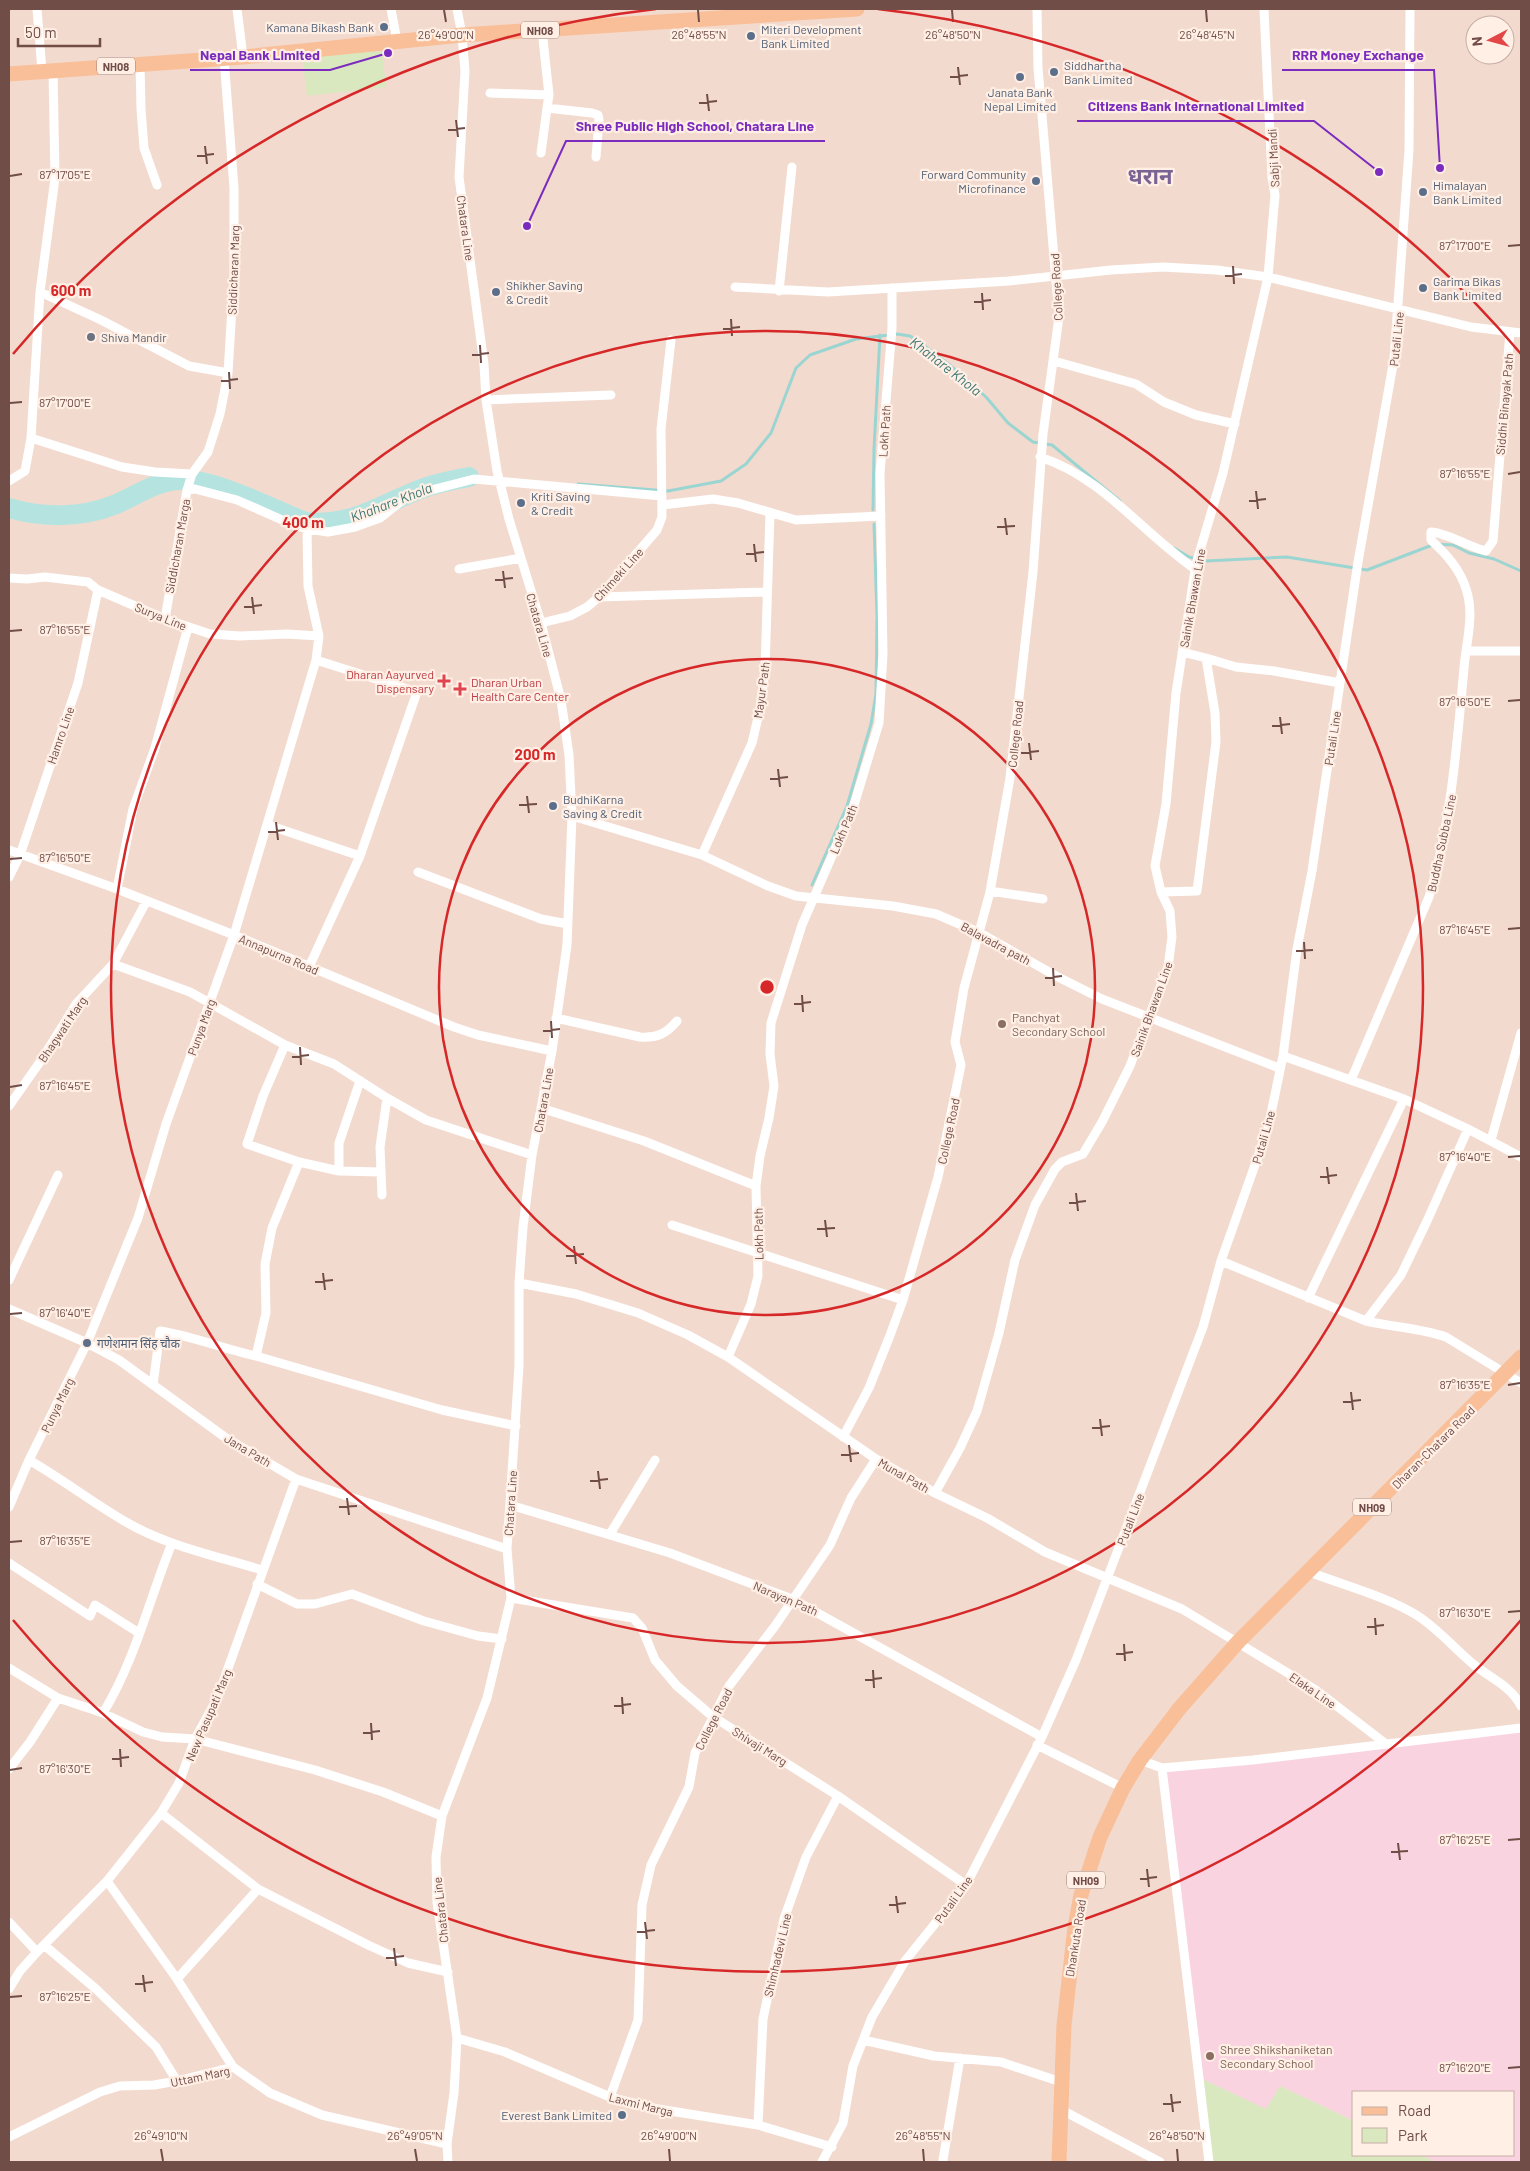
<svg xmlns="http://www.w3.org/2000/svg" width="1530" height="2171" font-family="Barlow,'Noto Sans Devanagari',sans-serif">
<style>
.residential{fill:#f3dace;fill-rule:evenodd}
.medical{fill:#f9d3e0}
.green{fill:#d9e8bf}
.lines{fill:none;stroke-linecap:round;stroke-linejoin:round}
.stream{stroke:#9bd5d1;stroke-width:3}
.river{stroke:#b5e4e0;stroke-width:20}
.street{stroke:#fff;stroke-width:9}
.primary{stroke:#f9bf98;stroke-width:15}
.ticks{fill:none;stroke:#714d48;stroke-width:2}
.ring{fill:none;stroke:#d62828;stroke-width:2.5}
.service-dot{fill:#5c6f8a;stroke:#ffefe5;stroke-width:2}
.worship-dot{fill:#6b7280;stroke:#ffefe5;stroke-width:2}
.health-dot{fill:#e0444e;stroke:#ffefe5;stroke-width:2}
.education-dot{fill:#8d6e63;stroke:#ffefe5;stroke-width:2}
.labels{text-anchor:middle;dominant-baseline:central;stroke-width:4.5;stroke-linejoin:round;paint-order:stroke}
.shield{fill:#ffefe5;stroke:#9c7e77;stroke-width:1}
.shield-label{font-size:11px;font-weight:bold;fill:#714d48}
.service-label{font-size:12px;fill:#4e5e75;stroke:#ffefe5;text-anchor:start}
.street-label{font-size:12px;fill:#714d48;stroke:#ffefe5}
.worship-label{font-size:12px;fill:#5b616d;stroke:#ffefe5;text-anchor:start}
.health-label{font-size:12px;fill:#be3a42;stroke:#ffefe5;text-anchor:end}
.education-label{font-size:12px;fill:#785e54;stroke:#ffefe5;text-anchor:start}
.water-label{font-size:14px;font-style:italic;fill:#3c7672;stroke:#ffefe5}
.town-label{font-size:22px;font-weight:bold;fill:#786394;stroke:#ffefe5}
.ticks-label{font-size:12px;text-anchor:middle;fill:#714d48;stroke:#ffefe5;stroke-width:4.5;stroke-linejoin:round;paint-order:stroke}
.centre{fill:#d62828;stroke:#ffefe5;stroke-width:2.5}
.ring-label{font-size:15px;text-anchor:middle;font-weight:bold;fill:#d62828;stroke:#ffefe5;stroke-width:4.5;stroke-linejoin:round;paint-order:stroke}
.leader{fill:none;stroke:#7b2cbf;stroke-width:2}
.callout-dot{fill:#7b2cbf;stroke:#ffefe5;stroke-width:2}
.callout-label{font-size:14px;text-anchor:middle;font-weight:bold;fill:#7b2cbf;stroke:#ffefe5;stroke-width:4.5;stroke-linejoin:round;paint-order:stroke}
</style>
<rect width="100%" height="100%" fill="#fbeadf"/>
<!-- residential -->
<path class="residential" d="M9,9H1521V1728L1209,2162H9ZM1475,25H1505V55H1475Z"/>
<!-- medical -->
<path class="medical" d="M1521,1728V2162H1436L1421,2155H1514V2092H1354V2121L1280,2086L1266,2110L1198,2077L1162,1768Z"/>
<!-- green -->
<path class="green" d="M382,49L386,87L307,96L302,57Z
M1198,2077L1266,2109L1280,2086L1354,2121V2155H1421L1436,2162H1209Z"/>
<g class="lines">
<!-- stream -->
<path class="stream" d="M578,484L668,491L721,481L746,464L771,433L796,368L810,355L856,339L897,334L910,336L922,344L951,366L986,397L1008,423L1033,442L1052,445L1120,501
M873,510L874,449L880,335
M1174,548L1189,557L1206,561L1287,557L1367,570L1435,544L1453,545L1469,553L1494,559L1521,571
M812,885L847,806L871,724L876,694L877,616L874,524"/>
<!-- river -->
<path class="river" d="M9,508C42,518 81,518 114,505C136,496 154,482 178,480C211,477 273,509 305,522C352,527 379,505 421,489C436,483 453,480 469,477"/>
<!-- street -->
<path class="street" d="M37,9L42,71
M237,9L243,57
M391,9L397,41
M542,30L549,95L547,108L592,113L598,115L599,120L596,157
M140,64L141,109L144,148L157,185
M490,93L549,95
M541,153L547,108
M735,287L828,292L1009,281L1111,270L1163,267L1217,270L1268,277L1471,327L1521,333
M779,291L792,167
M40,292L101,320L189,366L228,373
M1054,361L1136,384L1164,402L1196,415L1235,424
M486,400L611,395
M31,438L122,467L155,472L192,474
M1040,457C1104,478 1141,532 1195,569
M9,481L25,471L31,438L40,292L55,178L53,70
M187,490L195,489L237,500L289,523L307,529L328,532L355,527L380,518L408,496L474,479L662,496
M662,505L713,499L738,503L796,520L881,516
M459,569L521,558
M9,578L27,579L45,577L88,582L98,590L165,619L210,634L240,636L287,634L319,636
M599,597L767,592
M165,619L187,490L192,474L208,452L220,414L228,373L234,275V188L224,58
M541,623L570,616L587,607L599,597L657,530L662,517L661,429L671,340
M1466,651H1521
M1206,658L1236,667L1274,671L1340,683
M572,816L702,855L768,886L796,896L893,906L936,914L980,933L1056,976L1102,999L1279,1068
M268,825L360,856
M9,850L117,889L234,935L454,1027L478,1035L552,1051
M702,855L752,743L760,709L765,669L770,513
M418,872L541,919L568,924
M9,877L20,855L78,683L98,590
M117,889L133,809L155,748L188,627
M990,891L1043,899
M1161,892L1197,891L1216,742L1215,713L1206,658L1182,652
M113,964L190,992L285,1045L334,1064L387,1098L426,1120L532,1155
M309,967L360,856L417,692L316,660
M556,1018L640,1037C657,1038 666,1034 677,1021
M285,1045L263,1096L247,1144L299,1162L339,1171V1143L360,1081
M1283,1056L1404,1099L1468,1129L1521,1157
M1351,1080L1429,897C1451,823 1457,745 1464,668C1466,642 1475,615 1466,589C1460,569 1446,554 1431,540V532C1448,533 1468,547 1486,551L1493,541L1510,332
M9,1106L42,1059L76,1004L113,964L146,902
M541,1108L644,1141L756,1186
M1491,1140L1521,1033
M299,1162L272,1228L265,1264L266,1313L256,1356L442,1410L516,1426
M339,1171L381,1172
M382,1195L380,1147L387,1098
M672,1225L903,1300
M1221,1261L1366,1321C1392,1327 1420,1328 1446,1337L1521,1383
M9,1280L58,1175
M519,1283L576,1294L638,1313L688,1335L728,1357L876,1459L935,1493L987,1518L1045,1552L1182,1609L1316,1690L1386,1744
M1308,1298L1404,1099
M9,1309L87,1343L119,1360L226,1438L296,1479L507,1549
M1366,1321L1401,1275L1427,1221L1468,1129
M728,1357L751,1304L758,1276L756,1186L760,1156L769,1118L774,1086L770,1054L771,1023L802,925L854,805L879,723L883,654L880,473L892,328V288
M153,1385L160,1331C193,1336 223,1349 256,1356
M843,1437L869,1388L889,1338L903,1300L938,1177L961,1065L955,1042L964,988L990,892L1010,778L1033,572L1043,434L1059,317L1038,68L1037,9
M29,1460C62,1479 93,1503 126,1522C167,1546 217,1556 262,1570
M935,1493L960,1448L977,1411L999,1333L1015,1260L1035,1205L1055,1169L1062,1162L1083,1154L1102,1122L1130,1066L1168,967L1172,937L1170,911L1161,892L1155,866L1166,804L1176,693L1196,564L1223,473L1268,277L1275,195L1272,177L1264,9
M510,1505L670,1553L792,1599L1042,1737
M9,1507L29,1460L87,1343L138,1218L166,1124L234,935L316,660L319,636L308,586L307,529
M610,1534L655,1460
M9,1563L90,1616L95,1605L139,1633
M1307,1571C1342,1585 1386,1596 1418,1616C1438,1629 1454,1648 1473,1664C1490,1678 1511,1686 1521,1706
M257,1584L297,1604H315L352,1594L424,1621L478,1636L502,1639
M511,1598L633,1618L642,1628L655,1660L677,1686L712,1716L838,1796L966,1885
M9,1668L58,1698L103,1713L143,1732L162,1737L195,1739L315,1770L383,1792L442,1816
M103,1713C135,1661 149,1600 172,1543
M1037,1745L1123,1788
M1140,1760L1162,1768L1253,1760L1521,1728
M1162,1768L1209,2162
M9,1769L30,1742L58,1698
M161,1813L258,1889L368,1945L408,1963L448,1972
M107,1881L177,1979L233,2067
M9,1922L37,1952
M44,1945L96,1989L156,2047L177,2081
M177,1979L258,1889
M9,1989L20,1971L37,1952L107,1881L161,1813L179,1783L195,1739L217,1699L296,1479
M457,2038L505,2052L610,2097L658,2109L758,2125L832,2147
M863,2040L934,2056L1001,2062L1061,2082
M610,2097L638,2020L642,1905L651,1865L689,1787L695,1753L729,1686L775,1626L830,1545L851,1498L876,1459
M1060,2109L1160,2162
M758,2125L763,2019L784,1919L806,1857L838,1796
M9,2137L100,2092L120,2086L154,2085L177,2081L233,2067L270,2093L322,2115L447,2144
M943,2160L960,2058
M448,2162L447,2144L454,2093L457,2038L437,1902L436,1857L442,1816L487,1698L511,1598L507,1549L519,1366V1283L523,1227L532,1155L552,1051L567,945L572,816L569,755L561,700L541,623L509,519L497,471L486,400L484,364L459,177L465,71L462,35L457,9
M822,2162L843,2123L853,2066L872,2017L905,1961L966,1885L1042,1737L1076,1660L1203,1327L1221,1261L1268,1128L1283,1056L1297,949L1312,871L1358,562L1394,359L1409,150L1410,9"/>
<!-- primary -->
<path class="primary" d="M9,74L243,57L462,35L857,9
M1059,2162L1064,2025L1075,1927L1081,1895L1100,1837L1123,1788L1140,1760L1179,1709L1238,1642L1521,1357"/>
</g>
<!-- ticks -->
<path class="ticks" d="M444,10L446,22M698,10L699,22M952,10L953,22M1206,10L1207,22M958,67L960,85M950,77L968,75M707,94L709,111M699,103L717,101M456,120L458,137M448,130L465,128M205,146L207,164M197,156L214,154M10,176L22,174M1508,246L1520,245M1233,266L1234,284M1225,276L1242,274M982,293L983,310M974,302L991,300M731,319L732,336M723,329L740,327M480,345L481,363M472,355L489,353M229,372L230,389M221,381L238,379M10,403L22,402M1508,474L1520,472M1256,491L1258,509M1249,501L1266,499M1005,518L1007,535M997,527L1015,526M754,544L756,562M746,554L764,552M503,571L505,588M495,580L513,578M252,597L254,614M244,607L262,605M10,631L22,630M1508,701L1520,700M1280,717L1282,734M1272,726L1290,724M1029,743L1031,760M1021,753L1039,751M778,769L780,787M770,779L788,777M527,796L529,813M519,805L537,804M276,822L278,840M268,832L285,830M10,859L22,858M1508,929L1520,928M1304,942L1305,959M1296,951L1313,950M1053,968L1054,986M1045,978L1062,976M802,995L803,1012M794,1004L811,1002M551,1021L552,1038M543,1031L560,1029M300,1047L301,1065M292,1057L309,1055M10,1087L22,1085M1508,1157L1520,1156M1327,1167L1329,1184M1320,1177L1337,1175M1076,1193L1078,1211M1069,1203L1086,1201M825,1220L827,1237M817,1229L835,1228M574,1246L576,1264M566,1256L584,1254M323,1273L325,1290M315,1282L333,1280M10,1314L22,1313M1508,1385L1520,1383M1351,1392L1353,1410M1343,1402L1361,1400M1100,1419L1102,1436M1092,1428L1110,1426M849,1445L851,1462M841,1455L859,1453M598,1471L600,1489M590,1481L608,1479M347,1498L349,1515M339,1507L357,1506M10,1542L22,1541M1508,1612L1520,1611M1375,1618L1376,1635M1367,1627L1384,1625M1124,1644L1125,1661M1116,1654L1133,1652M873,1670L874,1688M865,1680L882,1678M622,1697L623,1714M614,1706L631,1704M371,1723L372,1740M363,1733L380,1731M120,1749L121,1767M112,1759L129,1757M10,1770L22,1768M1508,1840L1520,1839M1398,1843L1400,1860M1391,1852L1408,1851M1147,1869L1149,1887M1140,1879L1157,1877M896,1896L898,1913M889,1905L906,1903M645,1922L647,1939M637,1932L655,1930M394,1948L396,1966M386,1958L404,1956M143,1975L145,1992M135,1984L153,1982M10,1997L22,1996M1508,2068L1520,2067M1171,2094L1173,2112M1163,2104L1181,2102M161,2149L163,2161M415,2149L417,2161M669,2149L670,2161M923,2149L924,2161M1177,2149L1178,2161"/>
<!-- distance rings -->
<g class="ring">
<circle cx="767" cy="987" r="328"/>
<circle cx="767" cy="987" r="656"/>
<path d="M1521 1620A984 984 0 0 1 13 1620M13 354A984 984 0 0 1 656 9M878 9A984 984 0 0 1 1521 354"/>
</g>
<!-- markers -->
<g class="service-dot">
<circle cx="384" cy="27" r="5"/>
<circle cx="751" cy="36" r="5"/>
<circle cx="1054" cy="72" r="5"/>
<circle cx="1020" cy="77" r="5"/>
<circle cx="1036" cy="181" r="5"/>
<circle cx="1423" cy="192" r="5"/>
<circle cx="1423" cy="288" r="5"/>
<circle cx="496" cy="292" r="5"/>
<circle cx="521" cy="503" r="5"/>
<circle cx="553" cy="806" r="5"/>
<circle cx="87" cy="1343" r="5"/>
<circle cx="622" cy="2115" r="5"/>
</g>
<circle class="worship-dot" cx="91" cy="337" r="5"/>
<g class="health-dot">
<path d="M441.5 673.5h5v5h5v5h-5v5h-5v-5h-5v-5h5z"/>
<path d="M457.5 681.5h5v5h5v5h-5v5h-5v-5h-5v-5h5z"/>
</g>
<g class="education-dot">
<circle cx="1002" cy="1024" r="5"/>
<circle cx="1210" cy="2056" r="5"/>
</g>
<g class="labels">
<!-- shield labels -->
<g class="shield">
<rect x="521" y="21.5" width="38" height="17" rx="4"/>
<rect x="97" y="57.5" width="38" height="17" rx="4"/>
<rect x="1353" y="1498.5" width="38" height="17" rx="4"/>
<rect x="1067" y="1871.5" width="38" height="17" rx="4"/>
</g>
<g class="shield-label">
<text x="540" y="30">NH08</text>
<text x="116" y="66">NH08</text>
<text x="1372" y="1507">NH09</text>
<text x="1086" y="1880">NH09</text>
</g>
<!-- service labels -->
<g class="service-label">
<text x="374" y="27" text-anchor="end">Kamana Bikash Bank</text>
<text x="761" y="29">Miteri Development<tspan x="761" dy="14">Bank Limited</tspan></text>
<text x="1064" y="65">Siddhartha<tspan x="1064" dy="14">Bank Limited</tspan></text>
<text x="1020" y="92" text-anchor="middle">Janata Bank<tspan x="1020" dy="14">Nepal Limited</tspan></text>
<text x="1026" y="174" text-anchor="end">Forward Community<tspan x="1026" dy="14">Microfinance</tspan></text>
<text x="1433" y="185">Himalayan<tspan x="1433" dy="14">Bank Limited</tspan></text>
<text x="1433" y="281">Garima Bikas<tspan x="1433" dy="14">Bank Limited</tspan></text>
<text x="506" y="285">Shikher Saving<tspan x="506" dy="14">&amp; Credit</tspan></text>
<text x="531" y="496">Kriti Saving<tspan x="531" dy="14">&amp; Credit</tspan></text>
<text x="563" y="799">BudhiKarna<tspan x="563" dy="14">Saving &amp; Credit</tspan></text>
<text x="97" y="1343">गणेशमान सिंह चौक</text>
<text x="612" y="2115" text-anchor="end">Everest Bank Limited</text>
</g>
<!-- street labels -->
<g class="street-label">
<text transform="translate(1273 158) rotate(-93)">Sabji Mandi</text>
<text transform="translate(466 228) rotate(82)">Chatara Line</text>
<text transform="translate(233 270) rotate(-88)">Siddicharan Marg</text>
<text transform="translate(1056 287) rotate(-93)">College Road</text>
<text transform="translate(1396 339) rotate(-84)">Putali Line</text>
<text transform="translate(1504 404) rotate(-85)">Siddhi Binayak Path</text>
<text transform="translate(884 431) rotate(-86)">Lokh Path</text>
<text transform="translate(177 546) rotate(-80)">Siddicharan Marga</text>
<text transform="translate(618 574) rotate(-48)">Chimeki Line</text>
<text transform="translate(1192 598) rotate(-80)">Sainik Bhawan Line</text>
<text transform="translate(161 616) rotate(22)">Surya Line</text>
<text transform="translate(540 625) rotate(74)">Chatara Line</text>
<text transform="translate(761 690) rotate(-82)">Mayur Path</text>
<text transform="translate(1015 734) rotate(-84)">College Road</text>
<text transform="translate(60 735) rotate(-71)">Hamro Line</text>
<text transform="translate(1332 738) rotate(-81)">Putali Line</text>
<text transform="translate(843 829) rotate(-67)">Lokh Path</text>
<text transform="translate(1441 843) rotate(-78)">Buddha Subba Line</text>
<text transform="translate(996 943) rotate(28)">Balavadra path</text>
<text transform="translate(279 954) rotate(23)">Annapurna Road</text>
<text transform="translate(1151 1009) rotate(-70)">Sainik Bhawan Line</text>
<text transform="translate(201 1027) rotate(-70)">Punya Marg</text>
<text transform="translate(62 1029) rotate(-56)">Bhagwati Marg</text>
<text transform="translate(543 1100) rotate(-80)">Chatara Line</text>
<text transform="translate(948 1131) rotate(-78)">College Road</text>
<text transform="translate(1263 1137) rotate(-74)">Putali Line</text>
<text transform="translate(758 1234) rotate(-91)">Lokh Path</text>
<text transform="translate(57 1405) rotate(-64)">Punya Marg</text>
<text transform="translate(1433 1447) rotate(-45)">Dharan-Chatara Road</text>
<text transform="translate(248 1450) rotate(31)">Jana Path</text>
<text transform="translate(904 1475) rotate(30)">Munal Path</text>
<text transform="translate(510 1503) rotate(-86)">Chatara Line</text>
<text transform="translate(1130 1519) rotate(-69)">Putali Line</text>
<text transform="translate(786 1598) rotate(23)">Narayan Path</text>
<text transform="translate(1313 1690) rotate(34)">Elaka Line</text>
<text transform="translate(208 1715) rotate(-67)">New Pasupati Marg</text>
<text transform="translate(713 1719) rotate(-63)">College Road</text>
<text transform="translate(760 1746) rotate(32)">Shivaji Marg</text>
<text transform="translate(953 1899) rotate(-54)">Putali Line</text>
<text transform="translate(440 1910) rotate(-96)">Chatara Line</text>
<text transform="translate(1075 1938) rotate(-81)">Dhankuta Road</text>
<text transform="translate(777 1955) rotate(-77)">Shimhadevi Line</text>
<text transform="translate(200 2076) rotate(-12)">Uttam Marg</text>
<text transform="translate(641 2104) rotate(14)">Laxmi Marga</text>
</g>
<!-- worship labels -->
<g class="worship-label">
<text x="101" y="337">Shiva Mandir</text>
</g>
<!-- health labels -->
<g class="health-label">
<text x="434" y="674">Dharan Aayurved<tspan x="434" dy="14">Dispensary</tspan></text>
<text x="471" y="682" text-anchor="start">Dharan Urban<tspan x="471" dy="14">Health Care Center</tspan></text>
</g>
<!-- education labels -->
<g class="education-label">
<text x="1012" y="1017">Panchyat<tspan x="1012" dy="14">Secondary School</tspan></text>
<text x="1220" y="2049">Shree Shikshaniketan<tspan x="1220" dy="14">Secondary School</tspan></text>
</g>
<!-- water labels -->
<g class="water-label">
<text transform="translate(946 366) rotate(38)">Khahare Khola</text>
<text transform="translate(391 502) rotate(-21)">Khahare Khola</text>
</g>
<!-- town labels -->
<g class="town-label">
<text x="1150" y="175">धरान</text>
</g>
</g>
<g class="ticks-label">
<text x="446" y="39">26°49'00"N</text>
<text x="699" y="39">26°48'55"N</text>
<text x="953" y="39">26°48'50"N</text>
<text x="1207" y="39">26°48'45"N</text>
<text x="65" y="179">87°17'05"E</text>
<text x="1465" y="250">87°17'00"E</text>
<text x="65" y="407">87°17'00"E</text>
<text x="1465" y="478">87°16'55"E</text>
<text x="65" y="634">87°16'55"E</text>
<text x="1465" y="706">87°16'50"E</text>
<text x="65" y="862">87°16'50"E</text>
<text x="1465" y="934">87°16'45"E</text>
<text x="65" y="1090">87°16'45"E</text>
<text x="1465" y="1161">87°16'40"E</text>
<text x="65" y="1317">87°16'40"E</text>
<text x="1465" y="1389">87°16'35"E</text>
<text x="65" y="1545">87°16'35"E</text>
<text x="1465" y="1617">87°16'30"E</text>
<text x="65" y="1773">87°16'30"E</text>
<text x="1465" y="1844">87°16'25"E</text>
<text x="65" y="2001">87°16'25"E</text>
<text x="1465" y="2072">87°16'20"E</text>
<text x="161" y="2140">26°49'10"N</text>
<text x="415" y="2140">26°49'05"N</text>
<text x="669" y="2140">26°49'00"N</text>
<text x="923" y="2140">26°48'55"N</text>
<text x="1177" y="2140">26°48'50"N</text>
</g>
<circle cx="767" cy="987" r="8" class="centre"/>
<g class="ring-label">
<text x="71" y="296">600 m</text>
<text x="303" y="528">400 m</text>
<text x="535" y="760">200 m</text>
</g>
<!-- callouts -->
<path class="leader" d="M1440 168L1434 70H1282M388 53L330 70H190M1379 172L1314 121H1077M527 226L566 141H825"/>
<g class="callout-dot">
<circle cx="1440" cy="168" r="5"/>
<circle cx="388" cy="53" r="5"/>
<circle cx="1379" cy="172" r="5"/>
<circle cx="527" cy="226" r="5"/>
</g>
<g class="callout-label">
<text x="1358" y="60">RRR Money Exchange</text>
<text x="260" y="60">Nepal Bank Limited</text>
<text x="1196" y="111">Citizens Bank International Limited</text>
<text x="695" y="131">Shree Public High School, Chatara Line</text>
</g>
<!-- border -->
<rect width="1530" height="2171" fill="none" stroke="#714d48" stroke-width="20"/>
<!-- legend -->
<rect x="1352" y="2091" width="162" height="65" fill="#ffefe5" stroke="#c6aea6"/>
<rect x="1362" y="2107" width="25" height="8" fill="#f9bf98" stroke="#c6aea6"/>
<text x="1398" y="2116" font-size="15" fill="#714d48">Road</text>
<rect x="1362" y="2128" width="25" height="15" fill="#d9e8bf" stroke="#c6aea6"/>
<text x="1398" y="2141" font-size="15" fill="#714d48">Park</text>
<!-- north arrow -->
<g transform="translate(1490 40) rotate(264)"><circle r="24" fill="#ffefe5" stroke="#c6aea6"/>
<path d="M0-4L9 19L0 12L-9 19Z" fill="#e34647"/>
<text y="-8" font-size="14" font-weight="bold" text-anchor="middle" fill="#714d48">N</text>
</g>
<!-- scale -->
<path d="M18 38v8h82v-8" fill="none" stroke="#714d48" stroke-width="2.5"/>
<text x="25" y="38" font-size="15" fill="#714d48" stroke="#ffefe5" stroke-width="4" paint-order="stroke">50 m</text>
</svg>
